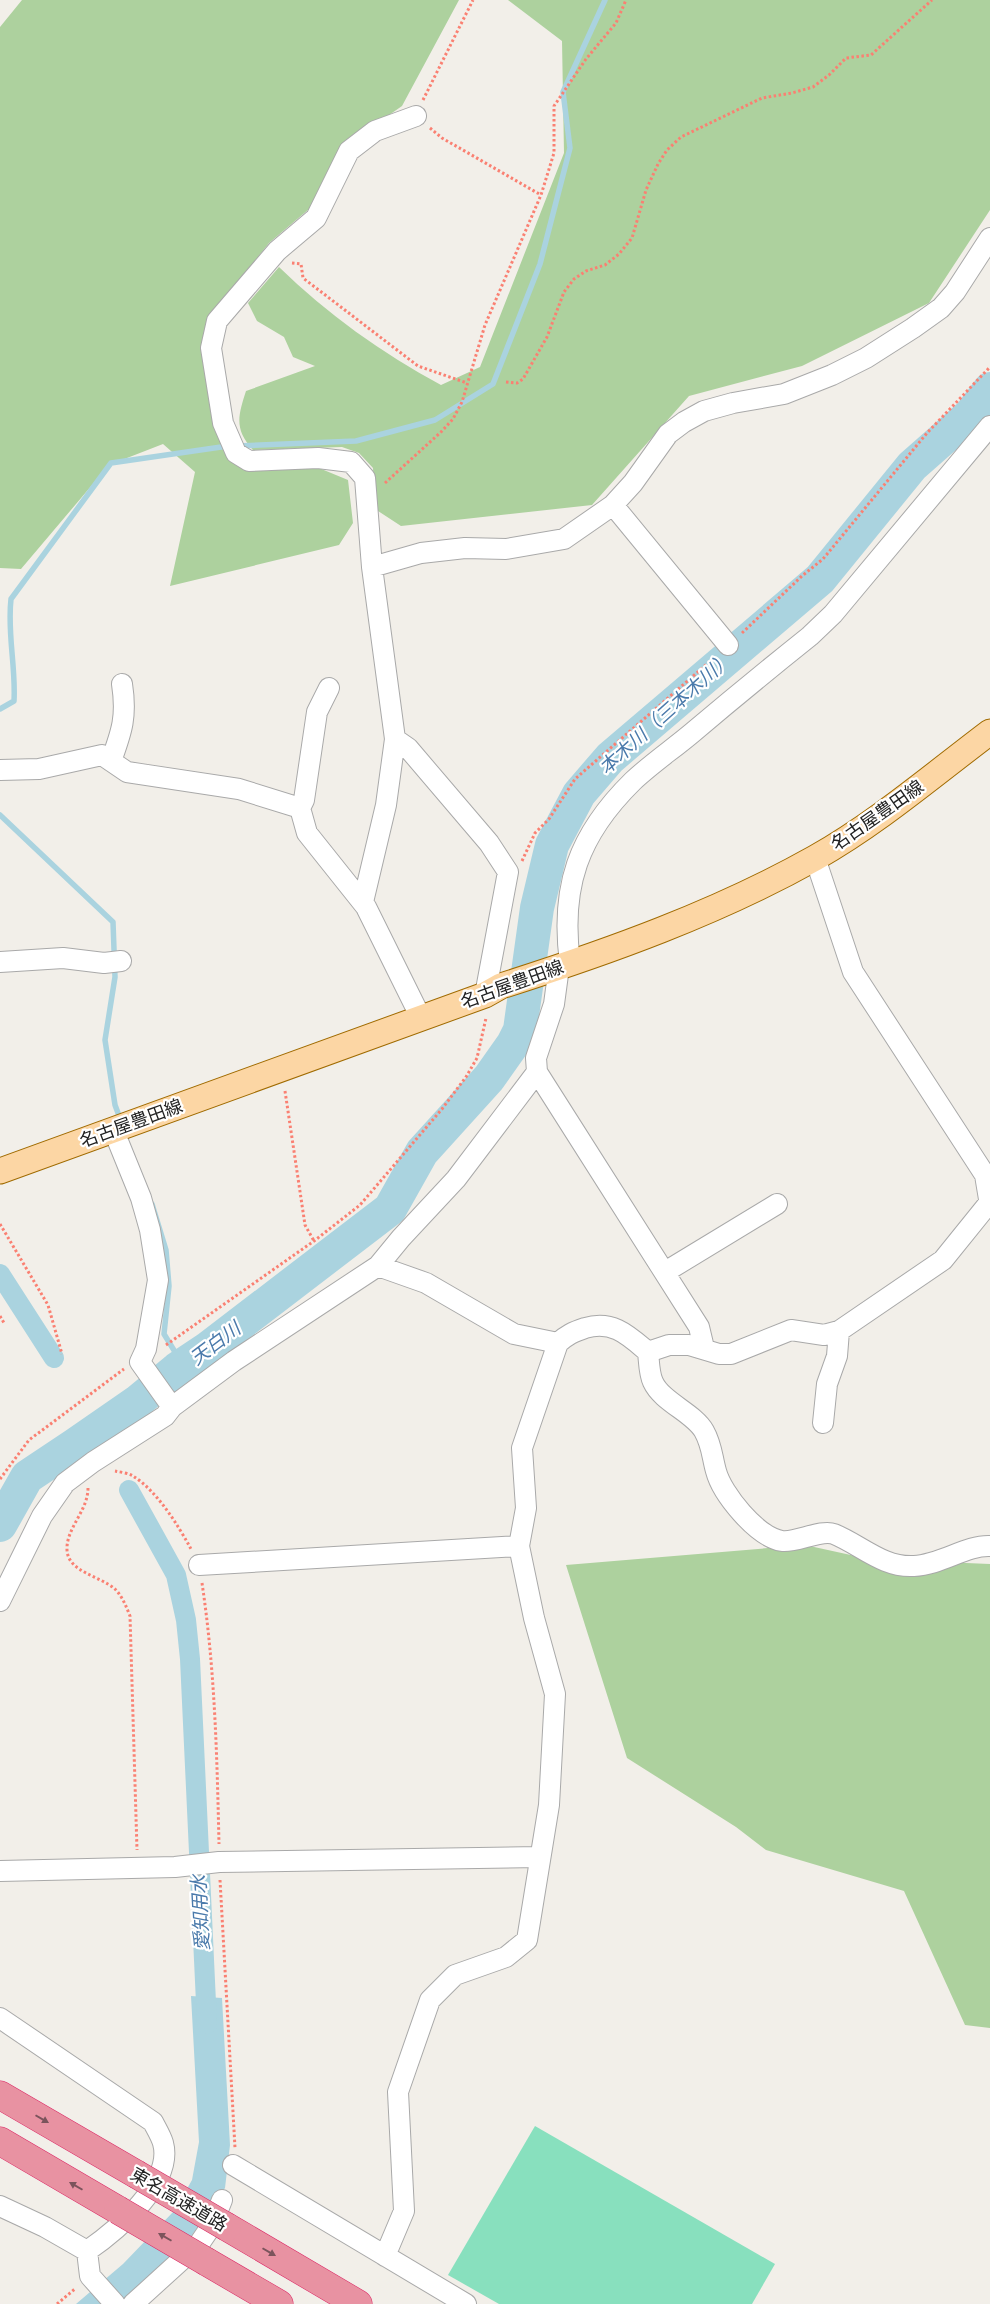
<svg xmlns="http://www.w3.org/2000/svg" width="990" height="2304" font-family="'Archivo Narrow','Noto Sans JP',sans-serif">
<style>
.forest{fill:#add19e}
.pitch{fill:#88e0be}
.water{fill:#aad3df}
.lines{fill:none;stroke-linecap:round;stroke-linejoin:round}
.stream{stroke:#aad3df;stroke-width:5.5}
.canal{stroke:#aad3df;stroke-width:20}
.river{stroke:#aad3df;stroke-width:34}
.minor-casing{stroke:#a9a9a9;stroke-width:22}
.major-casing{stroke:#a06b00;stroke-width:27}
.highway-casing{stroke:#dc2a67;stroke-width:29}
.path{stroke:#fa8072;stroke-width:3;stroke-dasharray:2.5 2.5;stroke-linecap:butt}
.minor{stroke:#fff;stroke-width:20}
.major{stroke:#fcd6a4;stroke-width:25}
.highway{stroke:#e892a2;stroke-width:28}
.highway-bridge-casing{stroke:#dc2a67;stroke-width:29;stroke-linecap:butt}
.highway-bridge{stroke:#e892a2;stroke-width:28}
.oneway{fill:#7b545c}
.labels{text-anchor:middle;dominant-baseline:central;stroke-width:4.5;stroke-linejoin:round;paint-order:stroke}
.street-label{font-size:18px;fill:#222;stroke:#fff}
.water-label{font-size:19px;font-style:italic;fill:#4a7aab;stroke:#fff}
</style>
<rect width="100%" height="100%" fill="#f2efe9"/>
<!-- forest -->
<path class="forest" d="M22,0H459L402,106L349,143L322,198L269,243L210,318L231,455L319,468L348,480L353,523L339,545L170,586L195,472L163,444L109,465L21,569L0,568V27Z
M508,0H990V210L929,303L802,366L689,396L592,505L401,526L375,509L373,468L359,453L342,447L253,450C234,429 238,416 246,391L315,366L293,357L284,337L257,321L248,303L279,267C327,314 382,353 441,385L480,367L564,153L562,41Z
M805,1545L869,1559L990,1564V2028L965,2025L904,1891L766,1850L736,1827L627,1758L566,1565Z"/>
<!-- pitch -->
<path class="pitch" d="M535,2126L775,2264L752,2304H499L448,2275Z"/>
<!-- water -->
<path class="water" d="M191,1996L222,1998L230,2145L225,2188L173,2262L123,2304H76L123,2264L175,2210L192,2180L199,2142Z"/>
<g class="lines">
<!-- stream -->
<path class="stream" d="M237,446L356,441L435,420L493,384L540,264L570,148L563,92L605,0
M0,709L14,701C16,667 7,633 11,599L111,463L228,446
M0,815L113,922L115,977L105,1040L115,1105L121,1121
M152,1204L166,1250L169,1286L164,1334L183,1365"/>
<!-- canal -->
<path class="canal" d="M0,1274L54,1358
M129,1490L176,1575L186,1620L190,1659L207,2024"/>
<!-- river -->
<path class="river" d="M0,1525L27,1477L75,1445L137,1402L177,1369L207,1349L390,1209L422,1152L489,1078L513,1044L520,1030L537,908L552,845L579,794L610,758L820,579L912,466L970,415L990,389"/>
<!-- minor casing -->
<g class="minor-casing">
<path id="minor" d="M613,505L728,645
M372,567L421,553L465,548L506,549L564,539L613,505L633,483L668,434L684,422L704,411L733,403L784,394L832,375L866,358L913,328L941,308L955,292L990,238
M395,739L408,748L489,843L508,872L485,995
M111,761C122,731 127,716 122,684
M0,770L39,769L102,755L127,772L239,789L300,808L307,833L366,907L421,1018
M300,808L304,800L317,712L329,688
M815,858L853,972L985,1175L990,1205
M363,902L386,805L395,739L372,567L365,478L351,462L318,458L249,461L236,453L223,423L211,348L217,321L277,251L316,218L349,151L375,131L416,116
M0,962L63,958L104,963L121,961
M570,963C560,887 578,835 633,781C651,764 673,749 692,733C731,700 770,668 810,636L833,614L990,426
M559,967L554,1004L536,1058L537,1072L699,1327L704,1348
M113,1129L141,1198L150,1230L158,1280L146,1349L140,1362L172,1407
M378,1266L426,1283L514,1334L558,1343
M665,1272L777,1204
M648,1352L669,1345H689L719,1354H731L791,1330L824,1335L839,1331L943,1260L989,1203
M823,1423L827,1384L837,1356L839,1331
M199,1565L519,1546
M0,1601L42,1516L65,1483L93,1462L165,1416L172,1407L234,1361L378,1266L401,1238L456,1179L537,1072
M0,1871L175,1867L219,1862L539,1857
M0,2018L153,2122C156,2128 161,2136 163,2143C174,2183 116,2231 87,2251
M233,2165L466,2304
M0,2206L45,2227L87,2251L90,2276L115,2304
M385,2256L404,2211L398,2092L430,2000L455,1975L506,1957L527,1940L549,1805L555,1694L534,1618L519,1546L526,1508L522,1448L558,1343C567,1335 573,1332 585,1328C613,1320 628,1335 648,1352C649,1360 649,1374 653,1382C662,1402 694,1413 704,1431C712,1445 712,1457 716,1471C722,1494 757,1537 782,1541C796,1543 821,1529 834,1534C861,1545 883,1568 914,1566C941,1565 966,1545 990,1546
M133,2304L199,2244L212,2225L222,2200"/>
</g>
<!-- major casing -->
<g class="major-casing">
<path id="major" d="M0,1171L485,995L501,986C608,952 717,913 815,858C877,823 933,775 990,732"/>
</g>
<!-- highway casing -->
<g class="highway-casing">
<path id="highway" d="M0,2095L136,2174
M0,2141L118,2210
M227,2227L358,2304
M207,2262L279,2304"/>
</g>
<!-- path -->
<path class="path" d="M423,100L473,0
M430,128L442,138L541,195
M292,263L301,264L303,278L418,366L467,383
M506,382L517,383L523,379L547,337L564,292L574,279L586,271L605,265L619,254L632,238L646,190L658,164L667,150L681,137L762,98L792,93L813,87L829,75L846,58L871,55L932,0
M385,483L441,432L453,419L462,402L485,325L541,195L554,153V106L586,59L616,23L626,0
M742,633L802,576L823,559L927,433L990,367
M522,861L535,833L549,819L575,779L715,657
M285,1091L305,1225L314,1241
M0,1224L48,1305L62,1354
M0,1316L4,1323
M166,1345L314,1241L360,1205L442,1109L466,1077L477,1058L486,1018
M115,1471C120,1472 128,1473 133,1476C157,1491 178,1525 191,1549
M0,1479L29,1440L124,1369
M88,1488C88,1511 66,1528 67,1550C68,1572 100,1576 115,1589C122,1596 126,1606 130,1616L137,1850
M202,1583C215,1670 217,1756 219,1844
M220,1880L235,2148
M57,2304L76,2288"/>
<!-- minor -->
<use href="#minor" class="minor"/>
<!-- major -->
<use href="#major" class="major"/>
<!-- highway -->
<use href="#highway" class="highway"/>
<!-- highway-bridge casing -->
<g class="highway-bridge-casing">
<path id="highway-bridge" d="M136,2174L227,2227
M118,2210L207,2262"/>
</g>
<!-- highway-bridge -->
<use href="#highway-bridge" class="highway-bridge"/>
</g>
<!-- one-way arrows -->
<defs><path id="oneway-solid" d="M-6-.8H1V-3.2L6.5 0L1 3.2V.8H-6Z" transform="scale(1.25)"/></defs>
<g class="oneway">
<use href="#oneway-solid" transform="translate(42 2119) rotate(30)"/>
<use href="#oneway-solid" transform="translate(76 2186) rotate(-150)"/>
<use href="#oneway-solid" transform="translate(165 2237) rotate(-150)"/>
<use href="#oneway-solid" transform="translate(269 2252) rotate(30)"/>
</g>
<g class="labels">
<!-- street labels -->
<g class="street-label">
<text transform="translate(877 815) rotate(-35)">名古屋豊田線</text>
<text transform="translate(512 984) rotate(-20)">名古屋豊田線</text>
<text transform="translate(131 1123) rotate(-20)">名古屋豊田線</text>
<text transform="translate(179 2199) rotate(30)">東名高速道路</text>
</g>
<!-- water labels -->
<g class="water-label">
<text transform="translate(665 713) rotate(-42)">本木川（三本木川）</text>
<text transform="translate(215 1343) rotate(-37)">天白川</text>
<text transform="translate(200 1913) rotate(-93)">愛知用水</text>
</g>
</g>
</svg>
